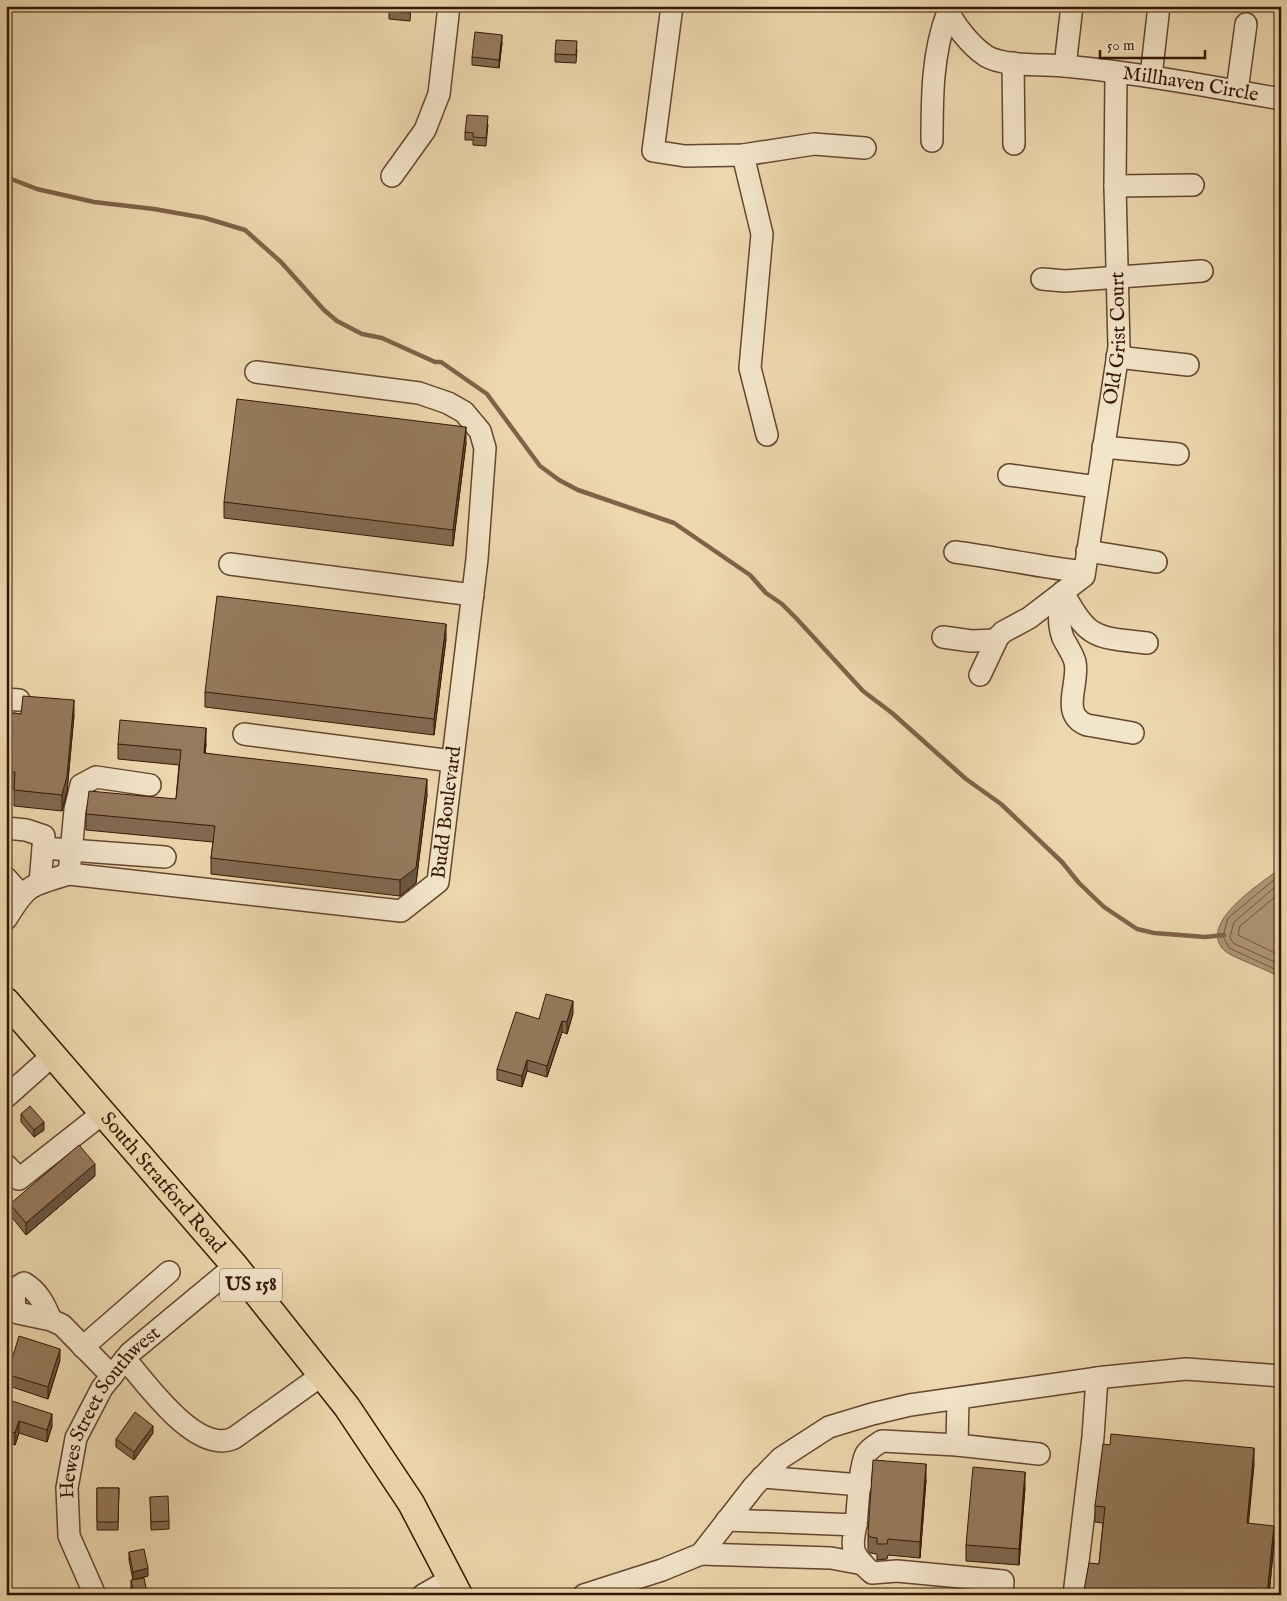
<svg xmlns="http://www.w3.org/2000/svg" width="1287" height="1601" font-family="'IM FELL English',serif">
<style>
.water{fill:#af9575;stroke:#7f6248}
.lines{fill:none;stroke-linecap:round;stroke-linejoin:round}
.shore{stroke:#73563d;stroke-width:1}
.stream{stroke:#7f6248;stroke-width:4.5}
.minor-casing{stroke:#64462f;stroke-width:24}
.major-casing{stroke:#371605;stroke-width:29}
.minor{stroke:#f3e5ca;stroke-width:21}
.major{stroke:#edd7ae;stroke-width:26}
.wall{fill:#816950;stroke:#371605}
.shaded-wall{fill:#695541;stroke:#371605}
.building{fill:#967a5d;stroke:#371605}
.labels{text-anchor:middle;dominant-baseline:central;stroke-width:5;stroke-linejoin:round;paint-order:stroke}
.shield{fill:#f3e5ca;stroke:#6f5440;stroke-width:1}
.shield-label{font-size:19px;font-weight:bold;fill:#371605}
.street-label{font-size:20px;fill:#371605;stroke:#f3e5ca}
</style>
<rect width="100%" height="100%" fill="#edd7ae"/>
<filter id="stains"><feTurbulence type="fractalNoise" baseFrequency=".004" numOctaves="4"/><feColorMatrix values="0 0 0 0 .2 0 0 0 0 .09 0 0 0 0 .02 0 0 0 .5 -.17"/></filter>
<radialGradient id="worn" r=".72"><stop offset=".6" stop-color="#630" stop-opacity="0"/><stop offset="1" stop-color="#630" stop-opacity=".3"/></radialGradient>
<!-- water -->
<path class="water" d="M1281,868V978C1267,969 1235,959 1225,951C1195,924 1263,882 1281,868Z"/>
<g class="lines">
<!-- shore -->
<path class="shore" d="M1281,874L1228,918L1223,936L1229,948L1281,972
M1281,882L1234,922L1230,937L1233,943L1281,965
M1281,892L1240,926L1238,935L1281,956"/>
<!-- stream -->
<path class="stream" d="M6,177L37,189L94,202L154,209L205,218L245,230L281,262L324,310L337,321L362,334L382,338L435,362H441L487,394L540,466L559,480L578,490L674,523L750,575L766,593L782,604L796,618L863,691L892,713L966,779L1001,804L1062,862L1079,883L1104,907L1137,929L1154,933L1205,937L1224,935"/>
<!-- minor casing -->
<g class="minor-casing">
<g id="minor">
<path d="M672,6L653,151L685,156L743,155L814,144L865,148"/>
<path id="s1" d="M946,6C952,23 971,46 986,56C1004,67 1045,64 1065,66C1138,73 1209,86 1281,99"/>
<path d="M1013,63L1014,144"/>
<path d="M1065,66L1072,6"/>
<path d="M1151,76L1159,6"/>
<path d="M1237,91L1246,24"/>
<path d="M932,141C932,99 932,52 948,12"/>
<path d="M743,155L762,234L750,368L767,435"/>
<path d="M392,176L425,130L439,94L449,6"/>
<path d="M1115,186L1193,185"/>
<path d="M1042,279L1065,281L1202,271"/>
<path d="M1117,357L1188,365"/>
<path d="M1103,447L1178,454"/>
<path d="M1009,475L1097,487"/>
<path d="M1087,551L1156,562"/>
<path d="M955,552C999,558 1041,567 1084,572"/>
<path d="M230,564L473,595"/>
<path d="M1063,592C1060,608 1057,622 1063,638C1067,646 1073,654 1075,662C1080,683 1059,714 1087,725L1133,733"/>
<path d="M1063,592C1088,640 1096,637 1147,643"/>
<path d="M943,637L971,641L996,640"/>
<path id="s2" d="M980,675L998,637L1003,632L1029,618L1084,576L1119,347L1115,186L1116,73"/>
<path d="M6,699L19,700"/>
<path d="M244,734L452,761"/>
<path d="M6,828L26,830L44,836L40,883"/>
<path d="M43,848L165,857"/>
<path d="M69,874L75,810L81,785L96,777L150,785"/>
<path d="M6,878L21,895"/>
<path id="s3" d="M6,919C28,883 30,886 69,874L401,911L438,882L477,559L485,448L480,431L464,412L448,403L419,393L256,372"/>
<path d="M6,1097L53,1055"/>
<path d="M6,1165L19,1179L103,1113"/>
<path d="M51,1320C45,1305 38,1291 24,1283C13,1288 12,1303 18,1313L51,1320L62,1325L112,1376"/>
<path d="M83,1347L169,1272"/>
<path d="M125,1359C147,1384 197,1456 234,1438L322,1375"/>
<path d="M958,1399L957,1445L1039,1454"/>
<path d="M762,1477L861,1485"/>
<path d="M727,1520L856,1525C850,1551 853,1555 872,1573L897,1571L1003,1581L1002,1595"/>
<path d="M856,1525C858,1507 859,1468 866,1454C870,1448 876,1445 882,1441L957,1445"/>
<path d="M701,1554L831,1558L863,1564"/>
<path id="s4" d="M95,1595L69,1536L67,1488L76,1438L102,1388L130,1353L235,1266"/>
<path d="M423,1595L451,1579"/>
<path d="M584,1595L662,1570L701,1554L754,1486L781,1458L829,1427L872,1414L910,1405L1105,1377L1186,1369L1281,1376"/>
<path d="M1074,1595L1093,1437L1097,1378"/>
</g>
</g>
<!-- major casing -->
<g class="major-casing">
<g id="major">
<path id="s5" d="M6,1001L235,1266L347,1407L411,1503L459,1595"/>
</g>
</g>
<!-- minor -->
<use href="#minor" class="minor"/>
<!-- major -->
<use href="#major" class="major"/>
</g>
<!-- wall -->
<path class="wall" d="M411,6L410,21L389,19V11Z
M502,43L499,68L472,65V57Z
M577,49L576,63L555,62V54Z
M488,124L486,146L473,145V140H465V132Z
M466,443L453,546L224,518V502Z
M446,639L434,735L205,707V692Z
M6,712L21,714L74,715L67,791L62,811L14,806V788L6,787Z
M118,744H206L205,753L427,795L416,883L400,896L211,874V858L213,842L86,830V814L176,799L179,765L118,759Z
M573,1013L567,1034L562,1032L547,1077L527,1071L522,1087L497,1080V1069Z
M21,1114L44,1130L34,1137L21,1122Z
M95,1176L26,1235L10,1215V1204Z
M6,1358L12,1359L60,1360L48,1399L6,1385Z
M6,1399L52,1426L47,1442L19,1433L15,1445L6,1442Z
M153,1433L134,1460L116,1447V1439Z
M1110,1445L1254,1464L1248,1523L1274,1542L1269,1595H1083L1099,1564L1103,1523L1095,1522V1506Z
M926,1480L920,1558L888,1555L887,1559L877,1560V1554L870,1553L868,1550V1534Z
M1025,1487L1019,1565L966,1561V1545Z
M97,1488H119L118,1530H97Z
M150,1497L169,1521V1529L151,1530Z
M129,1552L148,1576L133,1580L129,1560Z
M131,1580L147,1595H132L131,1588Z"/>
<!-- shaded-wall -->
<path class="shaded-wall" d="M6,6H17L6,14Z
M502,35V43L499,68V60Z
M466,427V443L453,546V530Z
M446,624V639L434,735V719Z
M74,700V715L67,791L62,811V795Z
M206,728V744L204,768V753Z
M427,779V795L416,883L400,896V880Z
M573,1001V1013L567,1034V1022Z
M562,1021V1032L547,1077V1066Z
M527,1060V1071L522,1087V1076Z
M44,1122V1130L34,1137V1130Z
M95,1164V1176L26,1235V1223Z
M60,1349V1360L48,1399V1387Z
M52,1414V1426L47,1442V1430Z
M19,1421V1433L15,1445V1433Z
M153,1426V1433L134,1460V1452Z
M1254,1448V1464L1247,1539V1523Z
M926,1464V1480L920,1558V1542Z
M1025,1472V1487L1019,1565V1549Z
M1274,1526V1542L1269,1595H1267Z
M148,1568V1576L133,1580V1572Z
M8,1571V1579L6,1584V1576Z
M147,1592V1595H134Z"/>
<!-- building -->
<path class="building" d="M390,6H410V13L389,11Z
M475,32L502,35L499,60L472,57Z
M556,40L577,41L576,55L555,54Z
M467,115L488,116L486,138L473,137V133L465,132Z
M237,399L466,427L453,530L224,502Z
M217,596L446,624L434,719L205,692Z
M23,696L74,700L67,776L62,795L14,790L15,772H6V712L21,714Z
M120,720L206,728L204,753L427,779L416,868L400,880L211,858L215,826L86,814L89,791L176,799L181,750L118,744Z
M546,994L573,1001L567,1022L562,1021L547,1066L527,1060L522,1076L497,1069L516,1012L539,1019Z
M30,1106L44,1122L34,1130L21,1114Z
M79,1145L95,1164L26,1223L10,1204Z
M19,1336L60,1349L48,1387L6,1374V1358L12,1359Z
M6,1399L52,1414L47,1430L19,1421L15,1433L6,1430Z
M135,1412L153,1426L134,1452L116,1439Z
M1111,1434L1254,1448L1247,1523L1274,1526L1267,1595H1083L1089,1563L1099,1564L1105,1507L1095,1506L1103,1444L1110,1445Z
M873,1460L926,1464L920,1542L888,1539L887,1544H877V1538L870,1537L868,1534Z
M973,1467L1025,1472L1019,1549L966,1545Z
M97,1488H119L118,1522H97Z
M168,1496L169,1521L151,1522L150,1497Z
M144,1549L148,1568L133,1572L129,1552Z
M144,1578L147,1592L134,1595L131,1580Z
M914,1592L955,1595H914Z"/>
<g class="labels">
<!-- shield labels -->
<rect class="shield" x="220" y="1268.5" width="62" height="33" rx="4"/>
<g class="shield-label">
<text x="251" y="1285">US 158</text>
</g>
<!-- street labels -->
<g class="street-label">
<text stroke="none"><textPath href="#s1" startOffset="272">Millhaven Circle</textPath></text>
<text stroke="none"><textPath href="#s2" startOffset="388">Old Grist Court</textPath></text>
<text stroke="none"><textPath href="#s3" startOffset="532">Budd Boulevard</textPath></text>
<text stroke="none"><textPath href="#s5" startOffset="240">South Stratford Road</textPath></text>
<text stroke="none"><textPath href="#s4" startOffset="201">Hewes Street Southwest</textPath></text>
</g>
</g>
<!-- margin -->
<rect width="1287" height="1601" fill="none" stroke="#edd7ae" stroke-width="25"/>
<rect x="8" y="8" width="1272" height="1586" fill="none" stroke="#371605" stroke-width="2.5"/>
<rect x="12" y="12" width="1262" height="1576" fill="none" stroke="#371605"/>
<!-- scale -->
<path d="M1100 50v8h105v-8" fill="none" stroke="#371605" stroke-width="2.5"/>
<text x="1107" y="50" font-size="15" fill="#371605" stroke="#f3e5ca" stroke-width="4" paint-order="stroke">50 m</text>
<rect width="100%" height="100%" filter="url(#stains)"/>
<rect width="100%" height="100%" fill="url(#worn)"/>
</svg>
